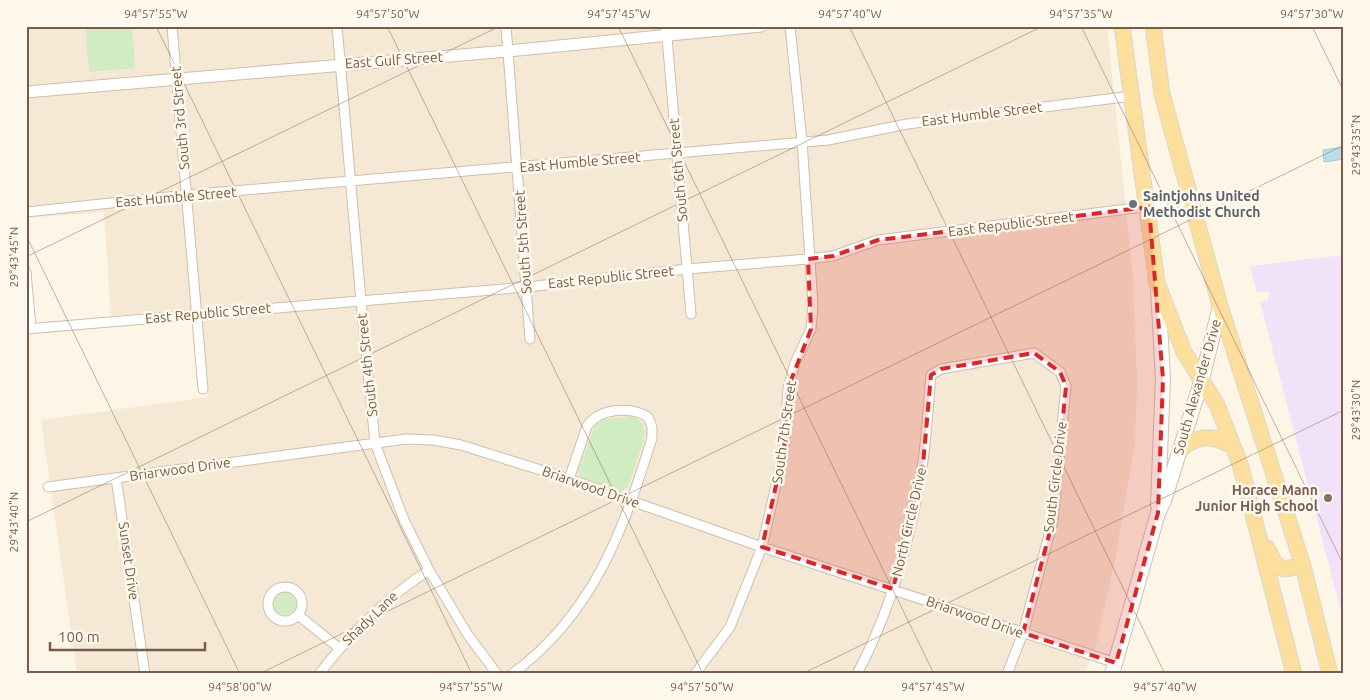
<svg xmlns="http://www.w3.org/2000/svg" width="1370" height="700" font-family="Ubuntu,sans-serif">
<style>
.residential{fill:#f5e8d4}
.education{fill:#f2e2f9}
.green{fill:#d1ebc3}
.water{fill:#b9dee8;stroke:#9fcdda}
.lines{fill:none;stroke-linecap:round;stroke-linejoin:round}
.minor-casing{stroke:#cfbeab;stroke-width:11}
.tertiary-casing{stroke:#cfbeab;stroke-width:13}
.secondary-casing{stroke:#d4c0ab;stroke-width:16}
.primary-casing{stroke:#dcd5d0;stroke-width:17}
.minor{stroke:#fff;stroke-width:9}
.tertiary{stroke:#fff;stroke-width:11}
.secondary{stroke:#fff;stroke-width:14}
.primary{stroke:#fddf9d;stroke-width:15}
.marked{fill:#d62828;fill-opacity:0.2;stroke:#d62828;stroke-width:4;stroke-dasharray:10 6;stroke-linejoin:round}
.ticks{fill:none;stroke:#775d49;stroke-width:1;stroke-opacity:0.45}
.worship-dot{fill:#6b7280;stroke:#fff9ed;stroke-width:2}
.education-dot{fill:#8d6e63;stroke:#fff9ed;stroke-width:2}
.labels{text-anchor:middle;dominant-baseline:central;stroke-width:5;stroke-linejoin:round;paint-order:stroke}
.street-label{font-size:14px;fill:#775d49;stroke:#fff9ed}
.worship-label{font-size:14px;font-weight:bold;fill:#5b616d;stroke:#fff9ed;text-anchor:start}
.education-label{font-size:14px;font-weight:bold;fill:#785e54;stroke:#fff9ed;text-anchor:end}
.neatline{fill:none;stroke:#775d49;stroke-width:2}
.ticks-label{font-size:12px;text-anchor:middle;fill:#775d49}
</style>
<rect width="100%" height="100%" fill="#fdf5e6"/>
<!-- residential -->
<path class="residential" d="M26,26H1107L1133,279L1137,382L1135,444L1114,564L1097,642L1085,674H77L41,420L208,397L200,309L111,316L104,212L26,218Z"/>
<!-- education -->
<path class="education" d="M1344,255V623L1260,302L1268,301L1269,292H1257L1250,266Z"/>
<!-- green -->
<path class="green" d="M85,26H132L135,68L89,72Z
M632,416C641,421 645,425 645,436L628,487L621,491L581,477L578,471L595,425L602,420Z
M272 603a12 12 0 1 1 24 0a12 12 0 1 1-24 0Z"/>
<!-- water -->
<path class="water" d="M1344,147V159L1324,162L1323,150Z"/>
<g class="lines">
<!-- minor casing -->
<g class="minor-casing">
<path id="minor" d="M172,26L203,389
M337,26L361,301L375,443L404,520L429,570L468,635L497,674
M506,26L530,339
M666,26L691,314
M26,212L186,195L828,140L907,124L1132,96
M26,272L31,328
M26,329L527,287L687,269L808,259L833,256L878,240L1192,201
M116,478L145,674
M48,487L406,439L433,440L461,445L569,479L762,547L1116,663
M268 604a17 17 0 1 1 34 0a17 17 0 1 1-34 0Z
M298,615L339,648
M319,674C351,633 386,598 429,570
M512,674C593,615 624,529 652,438V427L648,417C631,406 599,408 587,426L569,479
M695,674L730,627L762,547L784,450L788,388L795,363L811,329L813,305L802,141L790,26
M857,674C891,610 911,538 922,467C927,437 928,405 931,375L941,369L1034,353L1060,372L1066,386L1053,520L1023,633L1007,674"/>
</g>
<!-- tertiary casing -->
<g class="tertiary-casing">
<path id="tertiary" d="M26,92L508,51L761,26"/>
</g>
<!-- secondary casing -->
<g class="secondary-casing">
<path id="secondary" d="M1158,289L1163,379L1158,505
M1112,674L1158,513L1164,501L1202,379L1220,306"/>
</g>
<!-- primary casing -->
<g class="primary-casing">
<path id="primary" d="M1122,26L1157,283L1184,352L1217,405L1240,464L1294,674
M1153,26L1162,94L1220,306L1303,566L1330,674
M1180,449C1201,434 1211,435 1233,446
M1267,548L1275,564L1284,569L1303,566"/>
</g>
<!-- minor -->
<use href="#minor" class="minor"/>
<!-- tertiary -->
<use href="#tertiary" class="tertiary"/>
<!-- secondary -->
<use href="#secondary" class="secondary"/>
<!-- primary -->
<use href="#primary" class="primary"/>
</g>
<!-- marked area -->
<path class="marked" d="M1149,207L1163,379L1158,513L1116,663L1023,633L1053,520L1066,386L1060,372L1034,353L941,369L931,375L923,465L893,589L762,547L784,450L788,388L811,329L808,259L833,256L878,240Z"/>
<!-- ticks -->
<path class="ticks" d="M156,26L472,674M387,26L703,674M618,26L934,674M849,26L1165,674M1081,26L1344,566M1312,26L1344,92M26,235L240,674M26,257L500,26M26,522L1043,26M259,674L1344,145M802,674L1344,410"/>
<!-- markers -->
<circle class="worship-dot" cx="1133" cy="204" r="5"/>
<circle class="education-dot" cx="1328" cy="498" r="5"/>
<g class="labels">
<!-- street labels -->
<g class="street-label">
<text transform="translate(394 60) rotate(-4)">East Gulf Street</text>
<text transform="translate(982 114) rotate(-7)">East Humble Street</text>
<text transform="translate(180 118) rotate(-95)">South 3rd Street</text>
<text transform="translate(580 162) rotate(-5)">East Humble Street</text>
<text transform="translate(678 170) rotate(-95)">South 6th Street</text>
<text transform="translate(176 197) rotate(-5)">East Humble Street</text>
<text transform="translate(1011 224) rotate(-7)">East Republic Street</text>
<text transform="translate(523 242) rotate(-94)">South 5th Street</text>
<text transform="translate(611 277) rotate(-6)">East Republic Street</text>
<text transform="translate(208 313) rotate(-5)">East Republic Street</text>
<text transform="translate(367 365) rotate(-96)">South 4th Street</text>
<text transform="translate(1197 387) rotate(-74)">South Alexander Drive</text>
<text transform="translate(784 432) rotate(-82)">South 7th Street</text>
<text transform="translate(180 469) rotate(-8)">Briarwood Drive</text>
<text transform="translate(1055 477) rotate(-83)">South Circle Drive</text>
<text transform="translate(591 487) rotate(19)">Briarwood Drive</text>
<text transform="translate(909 522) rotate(-77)">North Circle Drive</text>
<text transform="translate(129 561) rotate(82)">Sunset Drive</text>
<text transform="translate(975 617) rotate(19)">Briarwood Drive</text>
<text transform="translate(370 618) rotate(-44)">Shady Lane</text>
</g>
<!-- worship labels -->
<g class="worship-label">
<text x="1143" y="196">Saintjohns United<tspan x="1143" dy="16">Methodist Church</tspan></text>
</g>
<!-- education labels -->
<g class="education-label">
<text x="1318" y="490">Horace Mann<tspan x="1318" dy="16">Junior High School</tspan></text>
</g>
</g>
<!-- border -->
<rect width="1370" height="700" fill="none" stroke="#fff9ed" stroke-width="55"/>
<!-- scale -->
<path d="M50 642v8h155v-8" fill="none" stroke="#775d49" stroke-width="2.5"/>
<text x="58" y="642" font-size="15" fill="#775d49" stroke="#fff9ed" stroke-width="4" paint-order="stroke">100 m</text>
<rect x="28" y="28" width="1314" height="644" class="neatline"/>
<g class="ticks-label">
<text x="156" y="18">94°57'55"W</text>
<text x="388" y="18">94°57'50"W</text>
<text x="619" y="18">94°57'45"W</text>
<text x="850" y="18">94°57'40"W</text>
<text x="1081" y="18">94°57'35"W</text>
<text x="1312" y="18">94°57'30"W</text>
<text transform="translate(1356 145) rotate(-90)" y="4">29°43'35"N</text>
<text transform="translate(14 257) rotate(-90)" y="4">29°43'45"N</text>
<text transform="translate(1356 410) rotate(-90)" y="4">29°43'30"N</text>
<text transform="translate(14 522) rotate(-90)" y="4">29°43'40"N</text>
<text x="240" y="691">94°58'00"W</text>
<text x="471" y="691">94°57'55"W</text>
<text x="702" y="691">94°57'50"W</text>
<text x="933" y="691">94°57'45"W</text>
<text x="1165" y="691">94°57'40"W</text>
</g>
</svg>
